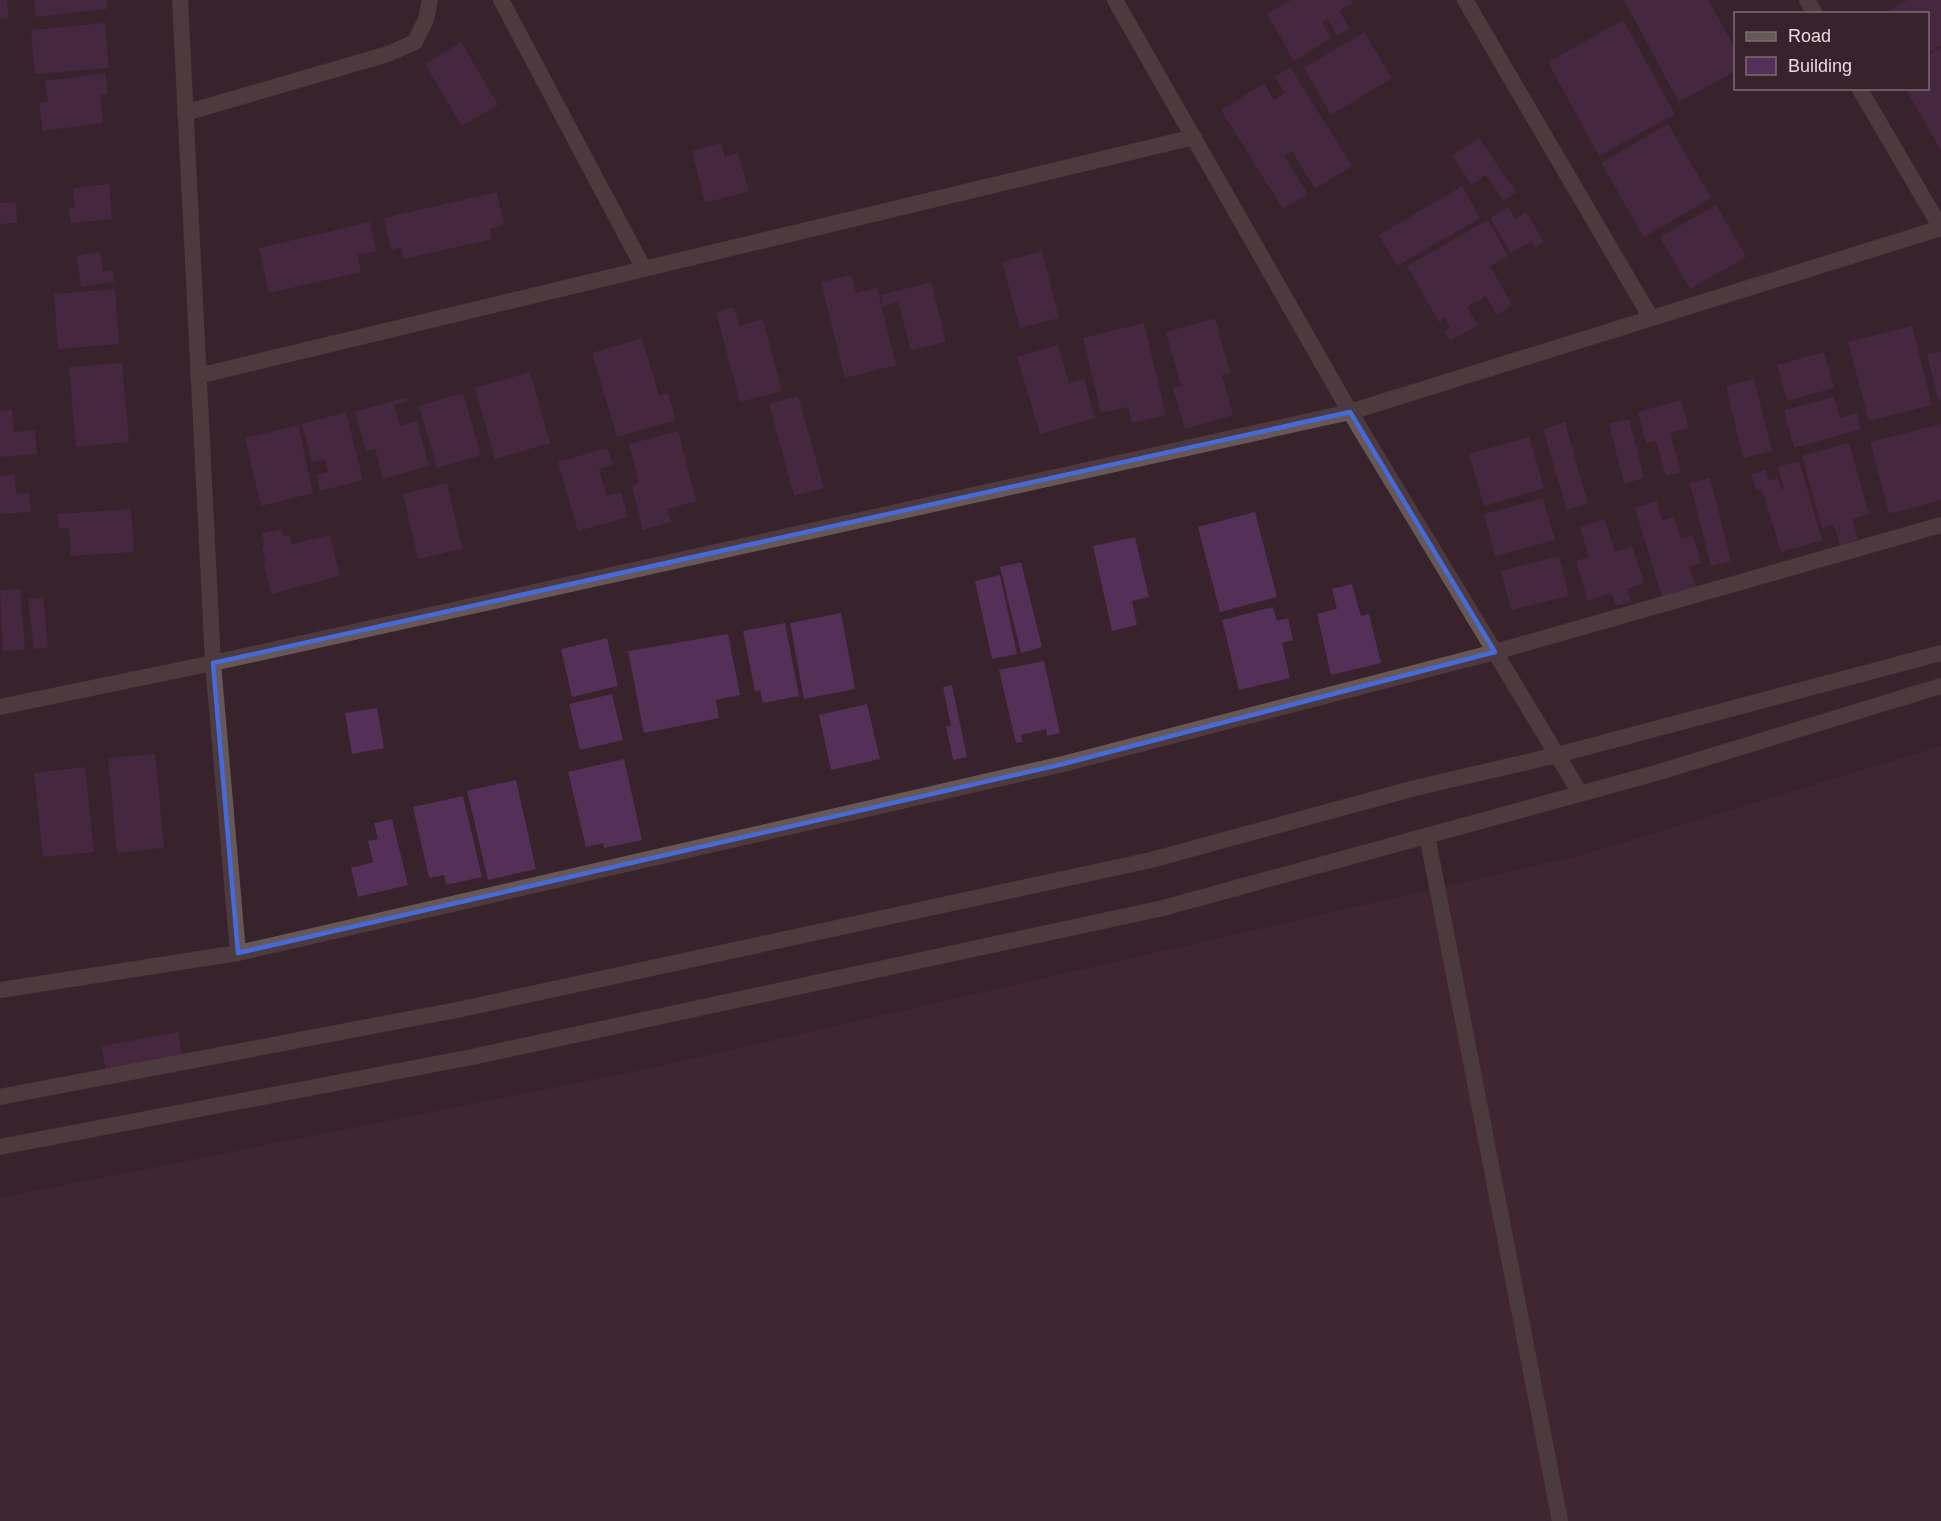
<svg xmlns="http://www.w3.org/2000/svg" width="1941" height="1521" font-family="Arial,sans-serif">
<style>
.built{fill:#482b38}
.building{fill:#542f57}
.lines{fill:none;stroke-linecap:round;stroke-linejoin:round}
.service{stroke:#655857;stroke-width:16}
.minor{stroke:#655857;stroke-width:16}
.tertiary{stroke:#655857;stroke-width:16}
.marked{fill:none;stroke:#466ad9;stroke-width:4.5;stroke-linejoin:round}
</style>
<rect width="100%" height="100%" fill="#38222b"/>
<!-- built -->
<path class="built" d="M1941,746V1521H0V1198L656,1067L1582,855Z"/>
<!-- building -->
<path class="building" d="M0,0H7L9,18L0,19Z
M34,0H106L107,9L36,17Z
M1291,0H1351L1353,3L1339,11L1350,28L1337,35L1328,19L1322,22L1331,38L1294,61L1267,14Z
M1624,0H1708L1736,50V71L1679,102Z
M1907,0H1941V45L1928,53V14H1883Z
M1623,20L1675,114L1599,156L1548,62Z
M105,23L109,68L35,74L31,30Z
M1364,32L1392,78L1331,115L1304,68Z
M461,42L498,105L462,126L425,64Z
M1941,47V150L1905,88H1928V55Z
M1290,67L1352,166L1315,189L1292,151L1284,156L1308,194L1283,209L1221,110L1264,83L1274,100L1285,93L1275,77Z
M105,73L108,94H100L103,123L43,131L39,103L48,102L45,81Z
M1668,124L1711,198L1644,237L1601,163Z
M1479,138L1516,192L1504,201L1486,175L1472,185L1452,156Z
M721,143L725,157L738,153L749,191L705,203L692,151Z
M109,184L112,219L71,223L69,208H75L73,188Z
M1462,186L1480,218L1397,266L1379,235Z
M497,192L504,225L490,229L492,239L404,259L401,247L391,250L384,218Z
M16,202L17,223L0,224V203Z
M1716,205L1746,257L1690,289L1660,237Z
M1508,207L1515,219L1526,212L1544,242L1535,247L1531,241L1511,253L1490,218Z
M1488,220L1508,256L1490,266L1512,305L1497,315L1486,296L1467,307L1478,325L1450,341L1444,331L1451,328L1445,318L1439,322L1407,266Z
M370,222L376,251L357,255L361,272L269,293L259,248Z
M1042,251L1059,318L1020,328L1002,262Z
M100,252L103,272L113,270L115,281L81,287L77,256Z
M851,275L856,293L877,288L896,365L845,378L821,282Z
M931,282L946,342L911,350L898,302L883,306L881,295Z
M115,289L119,344L58,349L54,294Z
M734,307L739,326L763,319L782,391L740,402L716,312Z
M1215,318L1230,373L1222,375L1233,415L1185,429L1173,388L1181,386L1166,332Z
M1144,323L1166,415L1132,423L1128,407L1101,413L1083,338Z
M1912,326L1932,405L1869,421L1848,342Z
M642,338L659,395L668,393L676,420L617,437L592,353Z
M1058,345L1069,383L1084,379L1095,418L1040,434L1017,357Z
M1824,352L1834,388L1787,401L1777,365Z
M1941,352V400H1938L1927,354Z
M122,363L129,442L76,447L69,367Z
M530,372L550,443L495,459L475,388Z
M1754,379L1772,451L1743,458L1726,386Z
M463,393L481,455L437,468L419,406Z
M798,396L824,488L794,496L769,404Z
M407,397L409,401L394,405L400,426L417,421L429,466L383,479L375,448L366,451L355,412Z
M1834,397L1840,418L1857,413L1861,429L1794,448L1784,410Z
M1681,400L1689,428L1670,433L1681,472L1666,476L1656,441L1646,443L1638,412Z
M12,410L14,432L35,430L37,454L0,457V411Z
M346,412L363,480L320,491L316,475L328,472L325,459L312,462L302,424Z
M1629,419L1644,478L1624,484L1609,424Z
M1565,422L1588,504L1567,510L1543,429Z
M1941,424V500L1889,514L1870,442Z
M298,425L313,493L261,506L245,438Z
M678,431L696,501L667,509L671,522L643,530L632,486L639,483L629,444Z
M1529,437L1544,488L1484,506L1469,454Z
M1849,443L1869,514L1852,519L1858,539L1840,545L1834,524L1822,528L1802,456Z
M607,448L613,465L599,469L607,496L621,492L628,517L578,531L558,462Z
M1799,461L1822,540L1781,552L1762,489L1756,490L1751,474L1766,470L1769,481L1778,478L1781,489H1784L1778,467Z
M15,475L16,494L29,493L31,512L0,514V476Z
M1710,478L1731,561L1711,566L1690,483Z
M447,483L462,549L418,559L403,494Z
M1543,498L1555,540L1495,556L1484,514Z
M1657,501L1662,521L1674,517L1681,539L1693,535L1701,563L1689,567L1696,587L1662,597L1635,508Z
M131,509L134,552L71,556L69,528H59L57,514Z
M1255,512L1277,597L1220,612L1198,527Z
M1605,519L1615,552L1632,546L1644,583L1627,589L1631,602L1616,606L1611,593L1588,601L1576,561L1589,557L1580,527Z
M281,529L284,537L289,535L292,544L330,535L340,576L271,594L264,564L266,563L262,547L265,546L262,533Z
M1135,537L1149,597L1132,601L1137,625L1112,631L1093,546Z
M1559,556L1569,596L1511,610L1501,571Z
M1021,562L1042,647L1021,653L1000,567Z
M1000,575L1017,654L992,659L975,581Z
M1352,584L1361,616L1369,614L1381,663L1331,675L1317,614L1337,609L1332,589Z
M20,589L25,650L3,651L0,590Z
M43,597L48,648L34,649L28,599Z
M1273,607L1277,621L1288,618L1293,640L1282,643L1290,678L1239,690L1222,620Z
M841,613L855,689L804,699L790,623Z
M785,623L799,696L763,703L760,690L755,691L743,631Z
M728,634L740,695L716,700L719,718L644,733L628,651Z
M607,638L618,686L572,697L561,649Z
M1044,661L1060,733L1047,736L1046,729L1021,735L1023,742L1016,743L999,670Z
M952,685L967,757L953,760L946,726H951L943,687Z
M612,694L623,740L580,750L569,704Z
M867,704L880,759L831,770L819,715Z
M377,708L384,748L352,754L345,713Z
M155,754L164,848L117,853L108,758Z
M624,759L642,840L604,848L603,843L586,847L568,772Z
M85,767L94,852L43,857L34,773Z
M516,780L536,869L488,880L467,791Z
M463,796L482,877L446,885L444,875L429,878L413,807Z
M392,819L408,885L358,897L351,868L373,862L368,841L378,839L374,823Z
M178,1032L182,1056L106,1070L101,1046Z"/>
<g class="lines">
<!-- service -->
<path class="service" d="M501,0L644,269
M185,113L388,54L415,42L426,19L430,0
M198,376L1194,137"/>
<!-- minor -->
<path class="minor" d="M180,0L213,663L238,953
M1115,0L1350,412L1580,793
M1465,0L1651,318
M1807,0L1815,14
M1859,88L1941,228
M0,707L213,663L1350,412L1941,228
M1427,835L1560,1521
M0,990L238,953L1063,764L1495,652L1941,525"/>
<!-- tertiary -->
<path class="tertiary" d="M0,1097L462,1009L1151,860L1415,788L1557,755L1941,653
M0,1147L472,1057L1163,908L1656,773L1941,686"/>
</g>
<!-- marked area -->
<path d="M0 0H1941V1521H0ZM1350,412L1495,652L1063,764L238,953L213,663Z" fill="#38222b" fill-opacity=".55" fill-rule="evenodd"/>
<path class="marked" d="M1350,412L1495,652L1063,764L238,953L213,663Z"/>
<!-- legend -->
<rect x="1734" y="12" width="195" height="78" fill="#38222b" stroke="#7f6b73" stroke-width="1.5"/>
<rect x="1746" y="32" width="30" height="9" fill="#655857" stroke="#7f6b73" stroke-width="1.5"/>
<text x="1788" y="42" font-size="18" fill="#e9d9df">Road</text>
<rect x="1746" y="57" width="30" height="18" fill="#542f57" stroke="#7f6b73" stroke-width="1.5"/>
<text x="1788" y="72" font-size="18" fill="#e9d9df">Building</text>
</svg>
